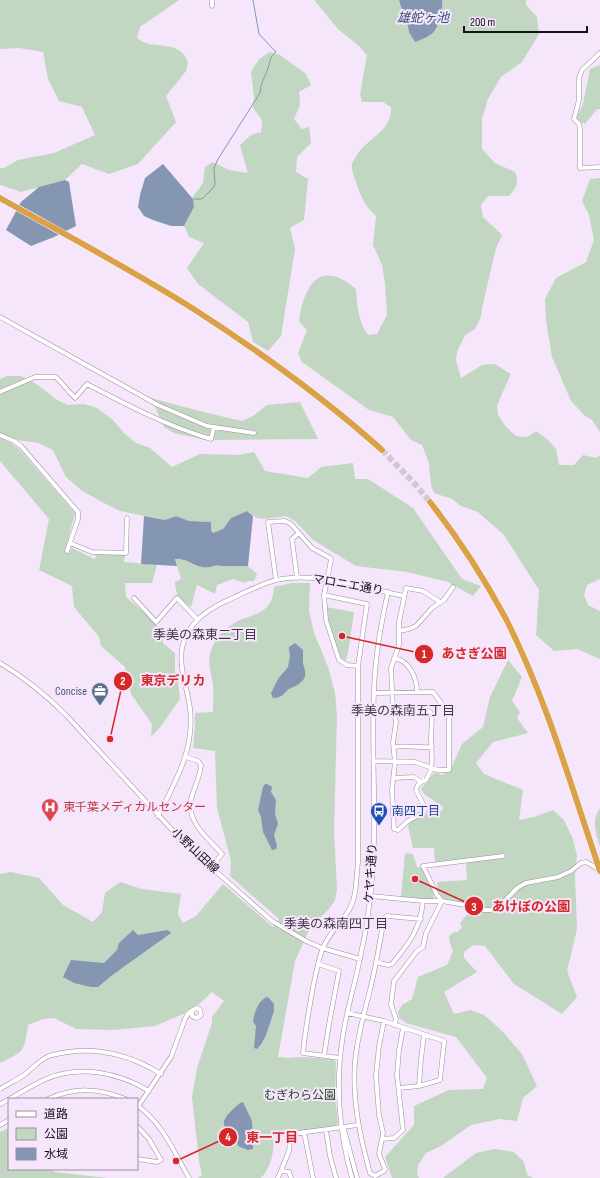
<svg xmlns="http://www.w3.org/2000/svg" width="600" height="1178" font-family="'Sofia Sans Condensed','Noto Sans JP',sans-serif">
<style>
.green{fill:#c2d7c1}
.water{fill:#8496b1}
.lines{fill:none;stroke-linecap:round;stroke-linejoin:round}
.stream{stroke:#8496b1;stroke-width:1}
.highway-tunnel{stroke:#d3c6d9;stroke-width:6;stroke-dasharray:6 3;stroke-linecap:butt}
.minor-casing{stroke:#9b8da0;stroke-width:5}
.highway-casing{stroke:#fff;stroke-width:7}
.minor{stroke:#fff;stroke-width:4}
.highway{stroke:#daa148;stroke-width:6}
.highway-bridge-casing{stroke:#fff;stroke-width:7;stroke-linecap:butt}
.highway-bridge{stroke:#daa148;stroke-width:6}
.labels{text-anchor:middle;dominant-baseline:central;stroke-width:4;stroke-linejoin:round;paint-order:stroke}
.street-label{font-size:12px;fill:#151017;stroke:#f5e6fb}
.service-label{font-size:12px;fill:#4e5e75;stroke:#f5e6fb;text-anchor:end}
.health-label{font-size:12px;fill:#be3a42;stroke:#f5e6fb;text-anchor:start}
.transit-label{font-size:12px;fill:#164399;stroke:#f5e6fb;text-anchor:start}
.park-label{font-size:12px;fill:#224722;stroke:#f5e6fb}
.water-label{font-size:13px;font-style:italic;fill:#365079;stroke:#f5e6fb}
.neighbourhood-label{font-size:13px;fill:#443848;stroke:#f5e6fb}
.leader{fill:none;stroke:#d62828;stroke-width:1.5}
.callout-dot{fill:#d62828;stroke:#f5e6fb;stroke-width:1.5}
.mark-label{font-size:12px;text-anchor:middle;font-weight:bold;fill:#fff}
.callout-label{font-size:13px;text-anchor:middle;font-weight:bold;fill:#d62828;stroke:#f5e6fb;stroke-width:4;stroke-linejoin:round;paint-order:stroke}
</style>
<rect width="100%" height="100%" fill="#f5e6fb"/>
<!-- green -->
<path class="green" d="M0,0H179L140,27L137,38C153,52 178,37 188,62L186,71L166,96L176,122L138,164L109,174L82,164L65,180L21,192L0,185V168H4L18,160L54,153L95,135L82,107L59,101L48,79L43,52L19,48L0,49Z
M314,0H399L401,7L407,20L409,32L439,22C440,14 443,8 442,0H526V5L537,17L539,34L522,62L501,77L488,99L482,119V149L495,163L515,172C519,184 517,187 509,196H488L481,205L483,217L502,235L496,248L483,304L481,316L475,329L465,335L457,352L456,360L461,378L482,365L495,364L511,374L497,405L498,415L506,427L516,436L527,437L536,431L548,440L556,449L559,465H574L583,455L596,458L600,455V579L587,585L584,595L588,605L600,611V659L577,649L554,651L536,635L539,590L504,535L478,512L461,506L452,499L434,493L431,485L429,463L422,445L411,440L393,417L369,410L302,362L298,353L307,330L299,321C304,285 320,258 356,289C357,305 358,321 368,335L377,334L387,315L385,283L382,265L373,245L376,216C365,206 362,199 357,185C355,179 351,170 352,164C353,161 355,158 357,155C368,137 392,132 391,107L383,102H362L360,94L367,55L359,46L339,30Z
M270,52L280,55L306,74L311,85L299,92L300,105L294,119L302,129L309,127L311,143L297,157L296,172L308,179L304,220L290,228L295,249L281,336L268,351L253,342L248,322L198,284L187,268L204,243L189,237L184,226L194,207L192,198L203,183L205,167L213,162L229,170L248,173L240,145L251,135L261,132L262,120L253,108L254,97L251,72L259,59Z
M600,65V109H597L585,124L575,120L583,104L590,69Z
M600,178V432L592,420L585,416L571,401L552,357L546,321L545,299L556,278L586,262L594,240L589,215L582,201L590,179Z
M7,376H21L38,385L57,400L68,405L84,404L97,408L113,420L124,433L136,443L150,448L172,467L200,454L239,455L254,452L265,471L308,478L321,467L353,463L355,479H368L413,508L462,579L481,586L473,596L448,582L407,572L356,566L313,540L295,521L286,516L264,519L257,518L247,511L231,518L223,529L213,533L211,530V522L189,521L176,516L165,520L120,511L100,501L81,490L66,477L53,450L38,443L17,440L0,435V379Z
M151,398L207,413L242,421L253,416L267,405L300,402L318,439L205,440L174,433L164,427Z
M0,438L11,443L18,448L75,513L65,551L69,553L72,548L95,559L96,554L125,555L124,562L157,565L152,583H125L126,597C139,609 162,624 163,643L175,653V671L178,682L180,699L161,726L151,737L152,724L131,694L125,667L101,646L99,637L74,607L72,586L39,570L49,519L0,461Z
M175,559C186,559 192,565 202,567C209,569 215,564 222,566H248L257,574L254,581H248L244,583L233,579L217,585L215,594L197,585L191,607C180,599 176,597 175,582L181,579Z
M292,583H310L309,611L314,633L328,667L335,693L337,716L334,832L337,889L335,900L329,909L310,928L295,961L278,1057L288,1058L300,1057L333,1059L336,1062L335,1096L338,1123L336,1126L290,1132L289,1134L273,1136C275,1150 271,1168 261,1178H197L202,1175L199,1161L192,1097L197,1068L212,1023V1017L224,1001L212,992L198,1005L188,1012L155,1026L114,1030L76,1029L54,1018L43,1019L28,1025C24,1052 25,1051 0,1063V874L11,872L39,878L63,905L93,922L102,912L105,893L120,882L142,889L181,894L178,914L183,923L196,916L223,884L273,927L279,919L230,876L231,861L217,808L215,751L193,748L195,724V713L213,712C213,703 214,693 213,684C211,673 207,662 211,651C215,637 227,626 240,620C259,613 273,611 274,587Z
M326,607L354,612L348,653L345,662C336,655 328,618 326,607Z
M508,660L522,677L512,701L520,712L517,718L528,733L493,742L476,763L484,774L523,790L519,820L534,817L553,810L564,820L573,839L577,856L575,876L577,929L567,971L577,997L562,1014L514,984L485,946L473,945L464,952V958L477,972L444,992L454,1014L470,1010L484,1015L501,1030L522,1054L537,1086L523,1098L517,1121L500,1119L471,1125L441,1146L426,1153L418,1165L417,1175L419,1178H392L385,1157L414,1125V1106L449,1090L483,1089L487,1078L456,1037L406,1023L399,1018L398,1012L402,1005L412,999L418,977L447,965L453,951L450,943L449,936L454,932H458L462,927L460,923C469,911 472,911 485,909L445,901L438,894L437,882L467,880L466,860L435,862L434,848H413L408,826C414,815 431,814 442,811L443,807L424,794L421,789L435,772L442,775L451,769L462,744L483,727L490,697Z
M600,808V847C596,834 591,820 600,808Z
M405,853L413,854L417,867H421L434,894V896L432,900L401,897Z
M9,1128V1169H54V1172L107,1178H0V1132Z
M495,1149L514,1152L524,1162L527,1175L534,1178H443L476,1153Z"/>
<!-- water -->
<path class="water" d="M399,0H442C443,6 441,10 440,16C437,33 431,36 415,42L409,32L407,20L401,7Z
M163,164L193,199L194,207L184,226H171L153,220L144,216L138,207L140,195L145,178Z
M65,180L69,182L76,226L54,237L31,246L6,230L21,202L39,187Z
M247,511L253,516L248,566H221C215,564 209,569 202,567C192,565 186,558 175,559L177,566L141,564L144,516L165,520L176,516L189,521L211,522V530L213,533L223,529L231,518Z
M295,643L303,650C303,654 303,659 303,663C305,671 308,677 300,683C297,686 292,687 289,689C283,694 282,698 273,698L271,693L278,679L288,667L290,656L289,650V647Z
M265,784H267L272,787L271,792L276,800L275,814L278,824L274,835L277,846L276,849L272,850L263,832L261,817L258,810L263,787Z
M133,930L138,935L168,930L171,933L111,976L98,987H91L74,983L63,977L71,960L104,963L117,950L119,943Z
M267,997L269,998L274,1004V1011L266,1035L262,1043L257,1049L254,1048L256,1026L253,1022C254,1014 258,1000 267,997Z
M243,1102L252,1121L253,1149L248,1150L238,1146C237,1143 237,1136 235,1134C233,1131 229,1131 226,1128C218,1120 235,1108 240,1103Z"/>
<g class="lines">
<!-- stream -->
<path class="stream" d="M194,199H202L213,188L215,184L214,168L218,159L260,93C261,81 265,78 268,68C270,62 270,56 276,52L259,34L253,0"/>
<!-- highway-tunnel -->
<path class="highway-tunnel" d="M382,450L414,483L430,502"/>
<!-- minor casing -->
<g class="minor-casing">
<path id="minor" d="M212,6V0
M600,53L582,70L579,78V100L574,119L579,124L580,129V168L600,167
M0,317L158,405L207,426L254,433
M0,392L35,377H56L75,398L87,384C127,405 167,426 211,439L214,427
M0,435L14,441L21,446L78,512V519L67,551
M70,543L92,552L126,553L127,518
M297,578L292,539L299,533
M276,580L268,522L285,521L291,524L312,548L330,558L331,560L324,595L326,620L339,660L347,665L358,666
M324,595L367,604L358,666V863C356,878 357,895 350,908C342,923 329,932 323,948C318,960 316,974 313,987C309,1009 305,1031 303,1053L340,1058
M134,598L156,622L177,598L197,619
M399,631L409,629L416,626L432,608L444,600L453,587
M394,658C409,660 417,678 417,692
M0,663C25,678 45,694 66,715L173,831L211,867L272,921L306,941L322,948L360,959
M393,708L422,707L430,712L432,716L431,738L432,760L431,768
M394,747C407,745 419,748 432,747
M186,757L198,761L201,765C200,777 194,788 191,799C186,822 208,838 222,854L211,867
M374,761L415,762L438,770H449V714L433,692L375,693
M432,768L426,780C420,782 417,784 416,790L425,808L424,812L408,821L398,830L394,829L392,790L395,762L393,743L396,722L393,708L391,668L399,645V622L406,588L423,591L440,602
M394,778L414,777L421,782
M158,816C176,781 195,748 190,708C187,687 179,669 182,648C187,624 205,611 226,601C242,594 258,585 276,580C315,571 365,588 404,596
M371,896L423,901H442L465,905L484,910H491L499,907L517,888L526,883L558,877L571,871L581,863L586,862L600,870
M376,962L388,965L392,964C410,942 420,930 423,901
M318,964L339,971L329,1024L324,1056
M347,1013L384,1021L444,1041V1043L440,1080L419,1086L399,1088
M384,1021L379,1046L376,1076L379,1115L383,1133L379,1154L385,1169L384,1171L375,1176L370,1173C360,1137 352,1100 355,1062C357,1037 364,1014 370,990C376,966 380,942 384,918L387,916L421,919
M394,1025L396,1019L391,1004L394,981L417,951L423,947L426,933L442,901L437,895L423,866L503,856
M419,1086L421,1059L424,1035
M0,1089C8,1084 17,1080 24,1075C32,1069 39,1060 49,1056C57,1053 67,1052 76,1051C107,1049 134,1057 161,1074
M48,1099C75,1087 98,1088 126,1099
M0,1104C16,1096 30,1086 46,1079C80,1065 118,1072 149,1091
M138,1106C163,1124 174,1152 189,1178
M137,1108L171,1057L185,1019C187,1014 191,1010 197,1008L200,1010L201,1015L199,1017L196,1018L192,1016V1011
M0,1125L9,1120
M137,1126L149,1139L161,1160L157,1162L137,1159
M343,1128L345,1133L357,1178
M326,1130L330,1156L336,1178
M304,1132L313,1178
M382,1139L394,1138L403,1130L397,1075L399,1050L403,1028
M282,1171L289,1172L291,1178
M278,1178L289,1151L291,1134L358,1125
M352,1178C339,1133 335,1082 343,1035C347,1009 355,984 360,958C367,928 371,897 373,866C377,802 370,737 375,673C377,646 382,619 388,592"/>
</g>
<!-- highway casing -->
<g class="highway-casing">
<path id="highway" d="M0,198C64,234 130,269 192,308C259,351 323,397 382,450
M430,502C459,539 484,578 506,619C543,692 567,772 593,850"/>
</g>
<!-- minor -->
<use href="#minor" class="minor"/>
<!-- highway -->
<use href="#highway" class="highway"/>
<!-- highway-bridge casing -->
<g class="highway-bridge-casing">
<path id="highway-bridge" d="M593,850L600,871"/>
</g>
<!-- highway-bridge -->
<use href="#highway-bridge" class="highway-bridge"/>
</g>
<!-- icons -->
<defs>
<g id="office-pin" transform="scale(0.9)"><path d="M0 17L-7.5 6A9.5 9.5 0 1 1 7.5 6Z" fill="#5c6f8a" stroke="#f5e6fb"/><path d="M-6-3h4V-5.5h4V-3h4V5H-6ZM-1-4.5V-3h2v-1.5ZM-6 0V1H6V0Z" fill="#fff"/></g>
<g id="hospital-pin" transform="scale(0.9)"><path d="M0 17L-7.5 6A9.5 9.5 0 1 1 7.5 6Z" fill="#e0444e" stroke="#f5e6fb"/><path d="M-5-5h3v3.5h4V-5h3V5h-3V1.5h-4V5h-3Z" fill="#fff"/></g>
<g id="bus-pin" transform="scale(0.9)"><path d="M0 17L-7.5 6A9.5 9.5 0 1 1 7.5 6Z" fill="#1a4fb4" stroke="#f5e6fb"/><path d="M-5-6H5V4H4V6H2V4H-2V6H-4V4H-5ZM-3.5-4V0h7V-4ZM-3.5 1.2v1.5H-2V1.2ZM2 1.2v1.5H3.5V1.2Z" fill="#fff"/></g>
</defs>
<g fill-rule="evenodd">
<use href="#office-pin" x="100" y="691"/>
<use href="#hospital-pin" x="50" y="807"/>
<use href="#bus-pin" x="379" y="811"/>
</g>
<g class="labels">
<!-- street labels -->
<g class="street-label">
<text transform="translate(348 585) rotate(10)">マロニエ通り</text>
<text transform="translate(195 851) rotate(43)">小野山田線</text>
<text transform="translate(371 873) rotate(-86)">ケヤキ通り</text>
</g>
<!-- service labels -->
<g class="service-label">
<text x="87" y="691">Concise</text>
</g>
<!-- health labels -->
<g class="health-label">
<text x="63" y="807">東千葉メディカルセンター</text>
</g>
<!-- transit labels -->
<g class="transit-label">
<text x="392" y="811">南四丁目</text>
</g>
<!-- park labels -->
<g class="park-label">
<text x="300" y="1095">むぎわら公園</text>
</g>
<!-- water labels -->
<g class="water-label">
<text x="423" y="18">雄蛇ヶ池</text>
</g>
<!-- neighbourhood labels -->
<g class="neighbourhood-label">
<text x="205" y="635">季美の森東二丁目</text>
<text x="403" y="711">季美の森南五丁目</text>
<text x="336" y="924">季美の森南四丁目</text>
</g>
</g>
<!-- callouts -->
<path class="leader" d="M342 636L424 654M110 739L123 681M415 879L474 906M176 1161L228 1137"/>
<g class="callout-dot">
<circle cx="342" cy="636" r="4"/>
<circle cx="110" cy="739" r="4"/>
<circle cx="415" cy="879" r="4"/>
<circle cx="176" cy="1161" r="4"/>
<circle cx="424" cy="654" r="10"/>
<circle cx="123" cy="681" r="10"/>
<circle cx="474" cy="906" r="10"/>
<circle cx="228" cy="1137" r="10"/>
</g>
<g class="mark-label">
<text x="424" y="658">1</text>
<text x="123" y="685">2</text>
<text x="474" y="911">3</text>
<text x="228" y="1141">4</text>
</g>
<g class="callout-label">
<text x="474" y="658">あさぎ公園</text>
<text x="173" y="685">東京デリカ</text>
<text x="531" y="911">あけぼの公園</text>
<text x="272" y="1142">東一丁目</text>
</g>
<!-- legend -->
<rect x="8" y="1098" width="130" height="72" fill="#f5e6fb" stroke="#9b90a0"/>
<rect x="16" y="1111" width="20" height="6" fill="#ffffff" stroke="#9b90a0"/>
<text x="44" y="1118" font-size="12" fill="#151017">道路</text>
<rect x="16" y="1128" width="20" height="12" fill="#c2d7c1" stroke="#9b90a0"/>
<text x="44" y="1138" font-size="12" fill="#151017">公園</text>
<rect x="16" y="1148" width="20" height="12" fill="#8496b1" stroke="#9b90a0"/>
<text x="44" y="1158" font-size="12" fill="#151017">水域</text>
<!-- scale -->
<path d="M464 26v6h123v-6" fill="none" stroke="#151017" stroke-width="2"/>
<text x="470" y="26" font-size="12" fill="#151017" stroke="#f5e6fb" stroke-width="3" paint-order="stroke">200 m</text>
</svg>
